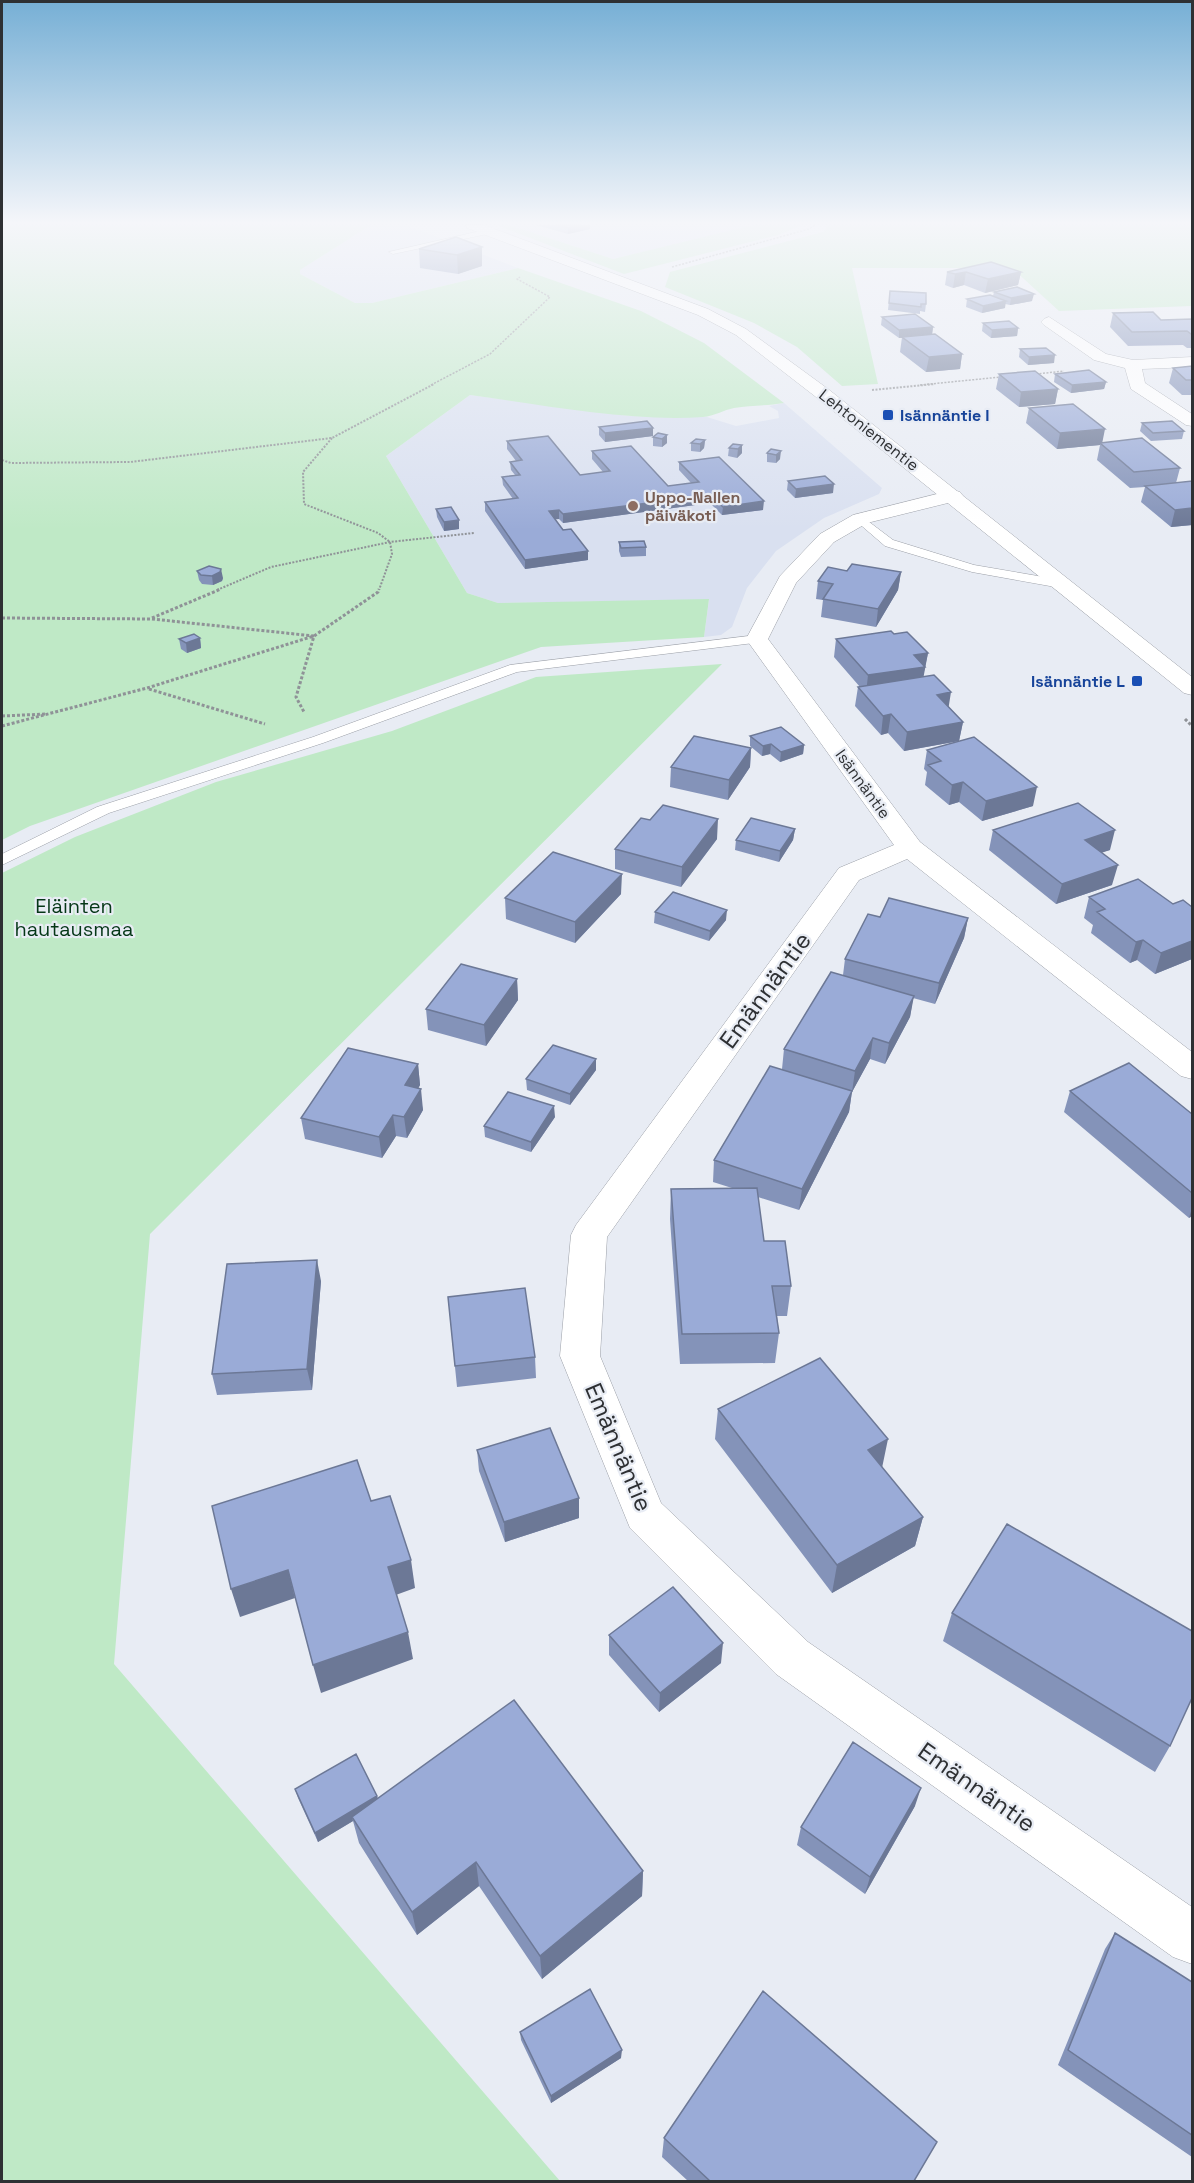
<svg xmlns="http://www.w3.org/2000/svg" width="1194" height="2183" font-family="'Space Grotesk',sans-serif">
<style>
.built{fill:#d9e0f0}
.green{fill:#bfe9c6}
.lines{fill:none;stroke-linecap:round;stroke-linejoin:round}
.service-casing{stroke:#9b9fa7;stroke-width:1}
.minor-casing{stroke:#9b9fa7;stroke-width:1}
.secondary-casing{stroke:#9b9fa7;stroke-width:1}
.path-far2{stroke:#8f9297;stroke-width:1.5;stroke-dasharray:2 1.5;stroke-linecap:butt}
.path-far1{stroke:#8f9297;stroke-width:2;stroke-dasharray:2 1.5;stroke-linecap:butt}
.path{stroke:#8f9297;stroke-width:3;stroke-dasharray:3 2;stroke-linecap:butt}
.service{fill:#fff;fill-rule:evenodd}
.minor{fill:#fff;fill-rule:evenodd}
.secondary{fill:#fff;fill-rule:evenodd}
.wall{fill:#8493b9}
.shaded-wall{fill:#6c7896}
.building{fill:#9aabd7;stroke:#6c7896;stroke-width:1.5}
.transit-dot{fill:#1a4fb4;stroke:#e8ecf4;stroke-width:2}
.education-dot{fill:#8d6e63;stroke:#e8ecf4;stroke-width:2}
.labels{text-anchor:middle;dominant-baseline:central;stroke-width:4.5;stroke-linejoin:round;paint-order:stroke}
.far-transit-label{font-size:16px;font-weight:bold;fill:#164399;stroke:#e8ecf4;text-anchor:start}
.far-street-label{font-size:16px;fill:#2e3033;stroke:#e8ecf4}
.far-education-label{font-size:16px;font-weight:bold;fill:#785e54;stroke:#e8ecf4;text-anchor:start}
.park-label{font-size:20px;fill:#053717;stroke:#e8ecf4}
.near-street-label{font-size:24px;fill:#2e3033;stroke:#e8ecf4}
</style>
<rect width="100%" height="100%" fill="#e8ecf4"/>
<!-- built -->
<path class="built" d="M371,225H406L518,268L372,303H355L300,274V270Z
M509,225H740L748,227L613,259Z
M470,395L629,416L707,417L736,426L779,418L778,411L769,406L784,403L882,488L879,494L824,518L776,551L747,588L732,627L721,635L704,637L709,600L498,603L467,593L386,456Z"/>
<!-- green -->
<path class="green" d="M2,225H371L300,270V274L355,303H372L518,268L641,311L704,343L784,403C768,406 751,405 734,408C724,410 714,416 703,417C630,422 544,405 470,395L386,456L467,593L498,603L709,599L704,637L541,647L30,826L2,840Z
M496,225H509L613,259L753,225H803L778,235L624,274Z
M828,225H1192V306L1059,311L1012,268H852L878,384L842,386L797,347L754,323L665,287L670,272L823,232Z
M722,664L150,1234L114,1664L560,2181H2V873L75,837L216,782L392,731L536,677Z"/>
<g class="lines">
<!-- service casing -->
<g class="service-casing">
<path id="service" d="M489,229H492V233L393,254L389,252Z
M860,515L893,540L974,565L1061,580L1067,584L1061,588L972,572L885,546L856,521V517Z
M757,635L762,636L764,639L762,642L517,672L323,743L109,813L2,865V854L97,807L313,737L510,665Z"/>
</g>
<!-- minor casing -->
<g class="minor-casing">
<path id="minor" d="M1049,317L1106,354L1133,360L1192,357V367L1142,369L1145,383L1192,414V426L1186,425L1131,389L1125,368L1094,360L1044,325L1041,322L1044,319Z
M953,490L960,492L963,496L960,500L867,523L834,542L796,583L768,639L920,842L1192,1052V1079L1181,1076L907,859L859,880L607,1237L600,1356L661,1503L808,1642L1192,1907V1964L1173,1957L776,1674L630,1528L560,1356L571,1235L576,1225L839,868L894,845L746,639L780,576L820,534L853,515Z"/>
</g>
<!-- secondary casing -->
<g class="secondary-casing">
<path id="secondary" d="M466,225H484L708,309L746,329L828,389L1192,677V695L1184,693L816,397L736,335L698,315L467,228Z"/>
</g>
<!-- path-far2 -->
<path class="path-far2" d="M672,267L809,229L815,225
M1036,374L1064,371
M431,385L490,354L550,297L517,279L520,277
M920,385L1001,377"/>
<!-- path-far1 -->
<path class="path-far1" d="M872,390L935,384
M332,438L303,472L304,504L378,533L390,542L392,554L379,590
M2,460L11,463L130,462L332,438L434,384
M217,590L271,567L390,542L474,533"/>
<!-- path -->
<path class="path" d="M2,618L152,619L314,636L296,697L304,712
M152,618L221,589
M149,689L265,724
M2,716L46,714
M1185,719L1192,726
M2,726L147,688L314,636L378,592L379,589"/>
<!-- service -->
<use href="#service" class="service"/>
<!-- minor -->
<use href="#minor" class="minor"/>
<!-- secondary -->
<use href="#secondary" class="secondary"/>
</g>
<!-- wall -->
<path class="wall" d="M536,225H590V229L568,234Z
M482,247V266L458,274L420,268L419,249Z
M947,272H1021L1018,285L985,293L964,285L953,288L945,285Z
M890,291L926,304L925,312L920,311V314L888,310Z
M994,292L1032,301L1010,305L1005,304V308L982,313L966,307L967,299L993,296Z
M1113,313L1161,320L1192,319V348H1187L1183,345L1128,346L1110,327Z
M882,317L933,327L932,334L962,354L960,369L926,372L900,352L902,337L913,336L899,338L881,325Z
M983,323L1018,328L1017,336L991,338L982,331Z
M1020,349L1054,363L1028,365L1019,357Z
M1192,366V395H1182L1169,383L1173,368Z
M999,374L1058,389L1055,404L1019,407L996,389Z
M1055,374L1106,382L1104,389L1071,393L1054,382Z
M1029,408L1102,443L1180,468L1176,483L1192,481V525L1171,527L1141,502L1145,487L1130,488L1097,460L1100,445L1057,449L1026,423Z
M1142,423L1184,431L1182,439L1151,441L1140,431Z
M599,427L653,436L605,442L599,435Z
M667,435V443L662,447L653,446V437Z
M705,440L704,448L700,452L691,451V443Z
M507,441L580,475L603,472L592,459V451L668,486L691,483L679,470V462L763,510L722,515L710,503L563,523L559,519H555L588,560L525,569L485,511V502L513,499L503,485L502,477L515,475L511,470L510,462L516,461L507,449Z
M742,445V453L737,458L728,456L729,448Z
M771,449L780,459L776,463L767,462V453Z
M788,481L833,493L795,498L787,490Z
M436,509L459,529L444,531L437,517Z
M619,542L646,547V556L621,557L619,551Z
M197,571L223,578L222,581L213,585L202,584L199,580Z
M847,571L901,572L898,590L876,627L821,617L823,600L816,599L818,581Z
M894,634L928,653L923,676L949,707L963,722L959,741L904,751L888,733L881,735L855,706L858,687H860L834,657L836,639Z
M200,638L201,648L187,653L181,649L179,639Z
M750,736L804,745L803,754L780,762L770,754L762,756L750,746Z
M751,748L750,767L728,800L670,787L671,767Z
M927,750L1033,806L982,821L959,802L949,805L925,785L927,772L924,769Z
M795,829L793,840L779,862L735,850L736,840Z
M993,830L1110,850L1102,852L1112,885L1056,904L989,850Z
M717,839L681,887L615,869V849Z
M621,894L575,943L506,919L505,898Z
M1089,897L1192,907V959L1155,974L1137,960L1130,963L1091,933L1093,925L1084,918Z
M655,912L726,920L709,941L654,923Z
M880,917L968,918L964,938L935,1004L913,998L910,1017L885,1064L870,1059L852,1092L849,1112L799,1210L758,1197L764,1241L791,1286L787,1316H777L779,1333L775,1363L680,1364L670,1219L671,1189L732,1188L713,1182L714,1160L782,1069L784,1049L843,975L845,959Z
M517,979L518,1000L486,1046L428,1030L426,1009Z
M418,1064L420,1085L418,1089L423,1110L407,1138L396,1136L382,1158L305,1139L301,1118Z
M596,1070L570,1105L527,1090L526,1079Z
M1070,1091L1192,1114V1216L1189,1218L1064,1112Z
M555,1117L531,1152L485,1137L484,1126Z
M321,1281L312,1390L217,1395L212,1374Z
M448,1297L535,1357L536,1378L457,1387Z
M718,1409L923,1517L915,1546L832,1593L715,1439Z
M477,1450L579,1518L505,1542L479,1471Z
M952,1613L1170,1746L1155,1772L943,1641Z
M609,1635L721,1663L659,1712L609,1655Z
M295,1789L377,1796L378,1799L643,1871L642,1896L542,1979L479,1886L417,1935L359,1843L353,1821L318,1842L298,1798Z
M915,1806L865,1894L797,1845L801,1827Z
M1115,1933L1192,1982V2157L1058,2065L1105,1949Z
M520,2032L621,2058L551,2103L521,2040Z
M664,2138L914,2181H688L662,2157Z"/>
<!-- shaded-wall -->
<path class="shaded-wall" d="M579,225H590V229L568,234V228Z
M482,247V266L458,274L457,255Z
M966,272L964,285L953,288L955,274Z
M1021,272L1018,285L985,293L988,279Z
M1034,294L1032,301L1010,305L1011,298Z
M1006,301L1005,308L982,313L983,306Z
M933,327L932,335L899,338V330Z
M1018,328L1017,336L991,338L992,330Z
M962,354L960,369L926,372L929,357Z
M1055,355L1054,363L1028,365L1029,357Z
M1106,382L1104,389L1071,393L1072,385Z
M1058,389L1055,404L1019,407L1021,392Z
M653,428V436L605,442V433Z
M1105,429L1102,444L1100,443V445L1057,449L1060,433Z
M667,435V443L662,447V439Z
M705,440L704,448L700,452V444Z
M742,445V453L737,458L738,449Z
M781,451L780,459L776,463V455Z
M834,484L833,493L795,498L796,489Z
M710,495V503L563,523V514Z
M764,501L763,510L722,515L723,507Z
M1192,508V525L1171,527L1175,510Z
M559,510V519L549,520V511Z
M459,520V529L444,531V522Z
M588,551V560L525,569V560Z
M221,569L223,578L222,581L213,585L212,576Z
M901,572L898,590L876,627L878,609Z
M200,638L201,648L187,653L186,643Z
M928,653L922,685L866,694L868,675L914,655Z
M951,692L948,711L937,695Z
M891,714L888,733L881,735L883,716Z
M963,722L959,741L904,751L907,732Z
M771,744L770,754L762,756L763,746Z
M804,745L803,754L780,762L781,752Z
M751,748L750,767L728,800L729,780Z
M963,782L959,802L949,805L952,785Z
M1037,787L1033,806L982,821L986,801Z
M718,819L717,839L681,887L682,867Z
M795,829L793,840L779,862L780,851Z
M1115,830L1110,850L1080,860L1085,840Z
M1118,865L1112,885L1056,904L1062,884Z
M622,874L621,894L575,943V922Z
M727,910L726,920L709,941L710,931Z
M968,918L964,938L935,1004L939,983Z
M1143,940L1137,960L1130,963L1136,942Z
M1192,941V959L1155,974L1161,953Z
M517,979L518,1000L486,1046L484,1025Z
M914,996L910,1017L885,1064L889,1043Z
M873,1038L870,1059L852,1092L855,1071Z
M596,1059V1070L570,1105V1094Z
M418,1064L420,1085L407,1107L405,1085Z
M421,1089L423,1110L407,1138L404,1117Z
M852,1091L849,1112L799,1210L802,1189Z
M554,1106L555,1117L531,1152V1142Z
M393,1115L396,1136L382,1158L379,1137Z
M1192,1208V1216L1189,1218Z
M317,1260L321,1281L312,1390L307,1369Z
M888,1439L882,1468L868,1450Z
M579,1498V1518L505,1542L504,1522Z
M923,1517L915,1546L832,1593L837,1565Z
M411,1560L415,1588L393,1596L388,1567Z
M288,1570L295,1598L240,1617L231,1589Z
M408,1632L413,1659L321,1693L313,1665Z
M723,1643L721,1663L659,1712L660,1693Z
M921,1788L915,1806L865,1894L870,1877Z
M377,1796L379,1806L352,1817L353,1821L318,1842L315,1833Z
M476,1862L479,1886L417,1935L412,1912Z
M643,1871L642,1896L542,1979L540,1956Z
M622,2050L621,2058L551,2103V2096Z"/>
<!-- building -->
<path class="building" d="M558,225H581L568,228Z
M456,237L482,247L457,255L419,249Z
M991,262L1021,272L988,279L966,272L955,274L947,272Z
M1017,287L1034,294L1011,298L994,292Z
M890,291L926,293V304H921V307L889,303Z
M990,295L1006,301L983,306L967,299Z
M1153,312L1161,320L1192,319V334H1191L1187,331L1132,332L1113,313Z
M915,314L933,327L899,330L882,317Z
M1009,321L1018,328L992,330L983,323Z
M935,334L962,354L929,357L902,337Z
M1046,348L1055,355L1029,357L1020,349Z
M1192,366V380H1186L1173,368Z
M1089,370L1106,382L1072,385L1055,374Z
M1035,371L1058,389L1021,392L999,374Z
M1073,404L1105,429L1060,433L1029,408Z
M647,421L653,428L605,433L599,427Z
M1172,421L1184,431L1153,433L1142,423Z
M658,433L667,435L662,439L653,437Z
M548,436L580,475L610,471L592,451L631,446L668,486L699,482L679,462L719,457L764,501L723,507L710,495L563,514L559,510L549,511L563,530L571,529L588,551L525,560L485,502L518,498L502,477L520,475L510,462L522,460L507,441Z
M1142,438L1180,468L1134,472L1100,443Z
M696,439L705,440L700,444L691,443Z
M733,444L742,445L738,449L729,448Z
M771,449L781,451L776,455L767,453Z
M825,476L834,484L796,489L788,481Z
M1192,481V508L1175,510L1145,486Z
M451,507L459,520L444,522L436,509Z
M644,541L646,547L621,548L619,542Z
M852,564L901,572L878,609L823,599L833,584L818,581L828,567L847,571Z
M209,566L221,569L220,572L212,576L201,575L197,571Z
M891,631L894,634L907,632L928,653L914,655L925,667L868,675L836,639Z
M194,634L200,638L186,643L179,639Z
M934,675L951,692L937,695L963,722L907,732L891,714L883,716L858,687Z
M781,727L804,745L781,752L771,744L763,746L750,736Z
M694,736L751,748L729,780L671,767Z
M974,737L1037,787L986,801L963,782L952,785L928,765L941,761L927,750Z
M1078,803L1115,830L1085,840L1118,865L1062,884L993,830Z
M663,805L718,819L682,867L615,849L641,818L650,820Z
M751,818L795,829L780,851L736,840Z
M553,852L622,874L575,922L505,898Z
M1138,879L1173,904L1183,900L1192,907V941L1161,953L1143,940L1136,942L1097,912L1105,909L1089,897Z
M673,892L727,910L710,931L655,912Z
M889,898L968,918L939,983L845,959L868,914L880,917Z
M461,964L517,979L484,1025L426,1009Z
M831,972L914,996L889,1043L873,1038L855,1071L784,1049Z
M553,1045L596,1059L570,1094L526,1079Z
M348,1048L418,1064L405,1085L421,1089L404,1117L393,1115L379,1137L301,1118Z
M1129,1063L1192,1114V1193L1070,1091Z
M770,1066L852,1091L802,1189L714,1160Z
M508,1092L554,1106L531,1142L484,1126Z
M757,1188L764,1241H785L791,1286H772L779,1333L682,1334L671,1189Z
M317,1260L307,1369L212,1374L227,1264Z
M525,1288L535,1357L455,1366L448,1297Z
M820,1358L888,1439L868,1450L923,1517L837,1565L718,1409Z
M550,1428L579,1498L504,1522L477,1450Z
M357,1460L371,1501L390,1496L411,1560L388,1567L408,1632L313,1665L288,1570L231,1589L212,1506Z
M1007,1524L1192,1631V1698L1170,1746L952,1613Z
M673,1587L723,1643L660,1693L609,1635Z
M514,1700L643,1871L540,1956L476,1862L412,1912L352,1817Z
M853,1742L921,1788L870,1877L801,1827Z
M356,1754L377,1796L315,1833L295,1789Z
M1115,1933L1192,1982V2135L1068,2050Z
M590,1989L622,2050L551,2096L520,2032Z
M763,1991L937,2142L914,2181H710L664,2138Z"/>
<!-- sky -->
<linearGradient id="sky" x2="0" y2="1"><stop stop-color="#76afd5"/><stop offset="0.42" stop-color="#f5f6fa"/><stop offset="1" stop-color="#f5f6fa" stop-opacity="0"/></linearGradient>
<rect width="1194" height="530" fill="url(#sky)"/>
<!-- markers -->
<g class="transit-dot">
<rect x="882" y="409" width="12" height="12" rx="3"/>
<rect x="1131" y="675" width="12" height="12" rx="3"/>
</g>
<circle class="education-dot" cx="633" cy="506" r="6"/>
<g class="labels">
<!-- far-transit labels -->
<g class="far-transit-label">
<text x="900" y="415">Isännäntie I</text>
<text x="1125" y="681" text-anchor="end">Isännäntie L</text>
</g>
<!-- far-street labels -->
<g class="far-street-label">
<text transform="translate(869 430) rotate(38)">Lehtoniementie</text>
<text transform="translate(863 784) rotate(54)">Isännäntie</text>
</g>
<!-- far-education labels -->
<g class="far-education-label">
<text x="645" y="497">Uppo-Nallen<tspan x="645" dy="18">päiväkoti</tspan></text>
</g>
<!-- park labels -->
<g class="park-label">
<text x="74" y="906">Eläinten<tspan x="74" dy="23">hautausmaa</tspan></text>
</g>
<!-- near-street labels -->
<g class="near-street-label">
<text transform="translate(765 990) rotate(-54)">Emännäntie</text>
<text transform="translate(619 1447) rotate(67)">Emännäntie</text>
<text transform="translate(977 1787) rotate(35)">Emännäntie</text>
</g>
</g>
<!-- border -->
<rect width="1194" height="2183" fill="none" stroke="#2e3033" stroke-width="6"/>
</svg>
